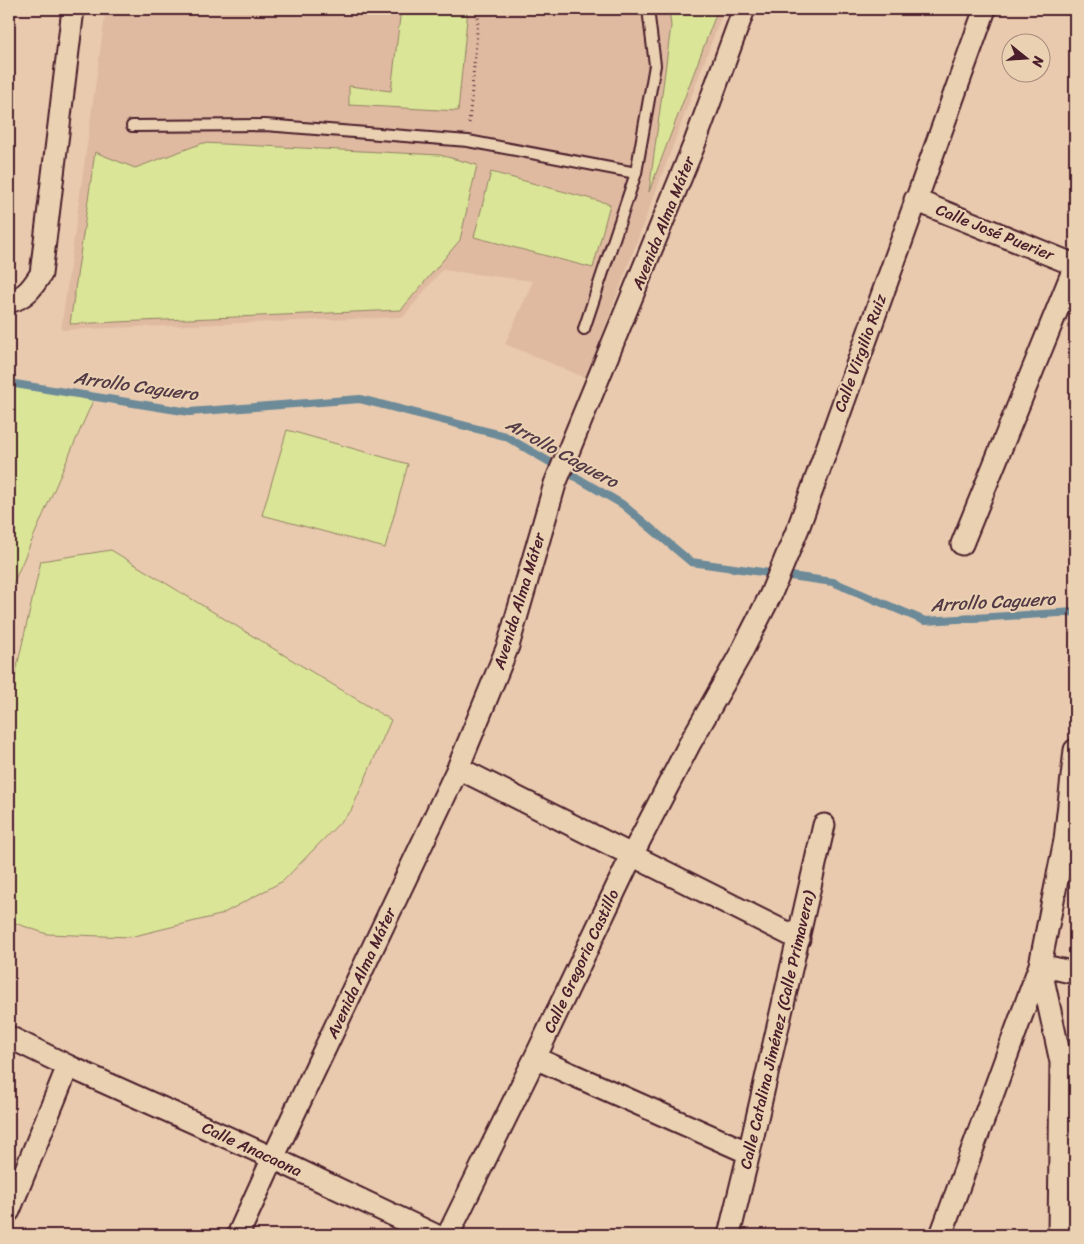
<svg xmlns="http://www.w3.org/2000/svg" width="1084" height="1244" font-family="Sriracha,sans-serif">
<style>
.built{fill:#dfbaa1}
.green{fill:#dae598;stroke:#928262}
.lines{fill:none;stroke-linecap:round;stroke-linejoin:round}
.stream{stroke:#6c8a98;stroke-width:8}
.lane-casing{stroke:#4a1f2b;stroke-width:14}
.street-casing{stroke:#4a1f2b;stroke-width:25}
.path{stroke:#4a1f2b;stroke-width:3;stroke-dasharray:1 4;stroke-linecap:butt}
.lane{stroke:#ead1b2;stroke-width:10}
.street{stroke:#ead1b2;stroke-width:21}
.labels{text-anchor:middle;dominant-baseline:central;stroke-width:4;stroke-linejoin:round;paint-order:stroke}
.street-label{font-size:16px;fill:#4a1f2b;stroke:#ead1b2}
.water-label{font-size:18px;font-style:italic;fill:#533a46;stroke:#ead1b2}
</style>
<rect width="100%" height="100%" fill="#e9caae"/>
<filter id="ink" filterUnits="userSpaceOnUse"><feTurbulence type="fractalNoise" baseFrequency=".02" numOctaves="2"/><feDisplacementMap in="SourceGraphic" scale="10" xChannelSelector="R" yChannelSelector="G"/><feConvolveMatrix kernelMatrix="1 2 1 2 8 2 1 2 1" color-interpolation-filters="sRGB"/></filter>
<g filter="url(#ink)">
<!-- built -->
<path class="built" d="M106,9H724L586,378L505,344L533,281L442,270L403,317L61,330Z"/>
<!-- green -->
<path class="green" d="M401,9H468L458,111L349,105V86L391,91Z
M669,9H718L649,192L671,26Z
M203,143L440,155L477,165L460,240L401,310L70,324L95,152L135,168Z
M491,172L610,204L593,268L474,237Z
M9,383L95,396L9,593Z
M287,430L408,464L385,548L262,515Z
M111,550L391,720L351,811L283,881L220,915L130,937L47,934L9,921V702L41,561Z"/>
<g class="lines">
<!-- stream -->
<path class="stream" d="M9,383L189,412L360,399L505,436L622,504L691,562L833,582L925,621L1075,612"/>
<!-- lane casing -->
<g class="lane-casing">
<path id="lane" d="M132,126L265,125L468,141L636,173
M584,329L636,173L655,65L648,9"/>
</g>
<!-- street casing -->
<g class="street-casing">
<path id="street" d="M915,200L1075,265
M9,302C26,297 32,288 41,274L73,9
M962,544L1075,266
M458,768L799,939
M1040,965L1061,1062L1059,1235
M1040,965L1075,973
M9,1037L68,1066L273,1158L435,1235
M535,1058L749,1153
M9,1211L68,1066
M238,1235L273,1158L458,768L508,646L555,484L694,145L744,9
M448,1235L535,1058L632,855L690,743L740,655L770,596L799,526L985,9
M729,1235L749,1153L824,825
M941,1235L1040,965L1065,840L1075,750"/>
</g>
<!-- path -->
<path class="path" d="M469,123L479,9"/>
<!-- lane -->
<use href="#lane" class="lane"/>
<!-- street -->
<use href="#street" class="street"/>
</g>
</g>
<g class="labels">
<!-- street labels -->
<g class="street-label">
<text transform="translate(663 223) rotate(-68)">Avenida Alma Máter</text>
<text transform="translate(995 232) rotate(22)">Calle José Puerier</text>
<text transform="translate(860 353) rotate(-70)">Calle Virgilio Ruiz</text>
<text transform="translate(519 601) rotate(-73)">Avenida Alma Máter</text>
<text transform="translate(581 961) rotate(-65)">Calle Gregoria Castillo</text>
<text transform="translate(361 973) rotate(-65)">Avenida Alma Máter</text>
<text transform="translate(777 1030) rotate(-77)">Calle Catalina Jiménez (Calle Primavera)</text>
<text transform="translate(252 1149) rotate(25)">Calle Anacaona</text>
</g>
<!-- water labels -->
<g class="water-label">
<text transform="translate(136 386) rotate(8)">Arrollo Caguero</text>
<text transform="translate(562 453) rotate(29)">Arrollo Caguero</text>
<text transform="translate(993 602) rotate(-3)">Arrollo Caguero</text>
</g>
</g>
<!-- margin -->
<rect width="1084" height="1244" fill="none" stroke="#ead1b2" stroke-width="30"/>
<rect x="15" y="15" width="1054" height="1214" fill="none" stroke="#4a1f2b" stroke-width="2" filter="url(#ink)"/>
<!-- north arrow -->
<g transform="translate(1026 58) rotate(107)"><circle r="24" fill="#ead1b2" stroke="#aa8a7c"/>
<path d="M0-4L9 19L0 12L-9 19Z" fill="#4a1f2b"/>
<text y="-8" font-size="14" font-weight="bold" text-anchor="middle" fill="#4a1f2b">N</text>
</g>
</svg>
